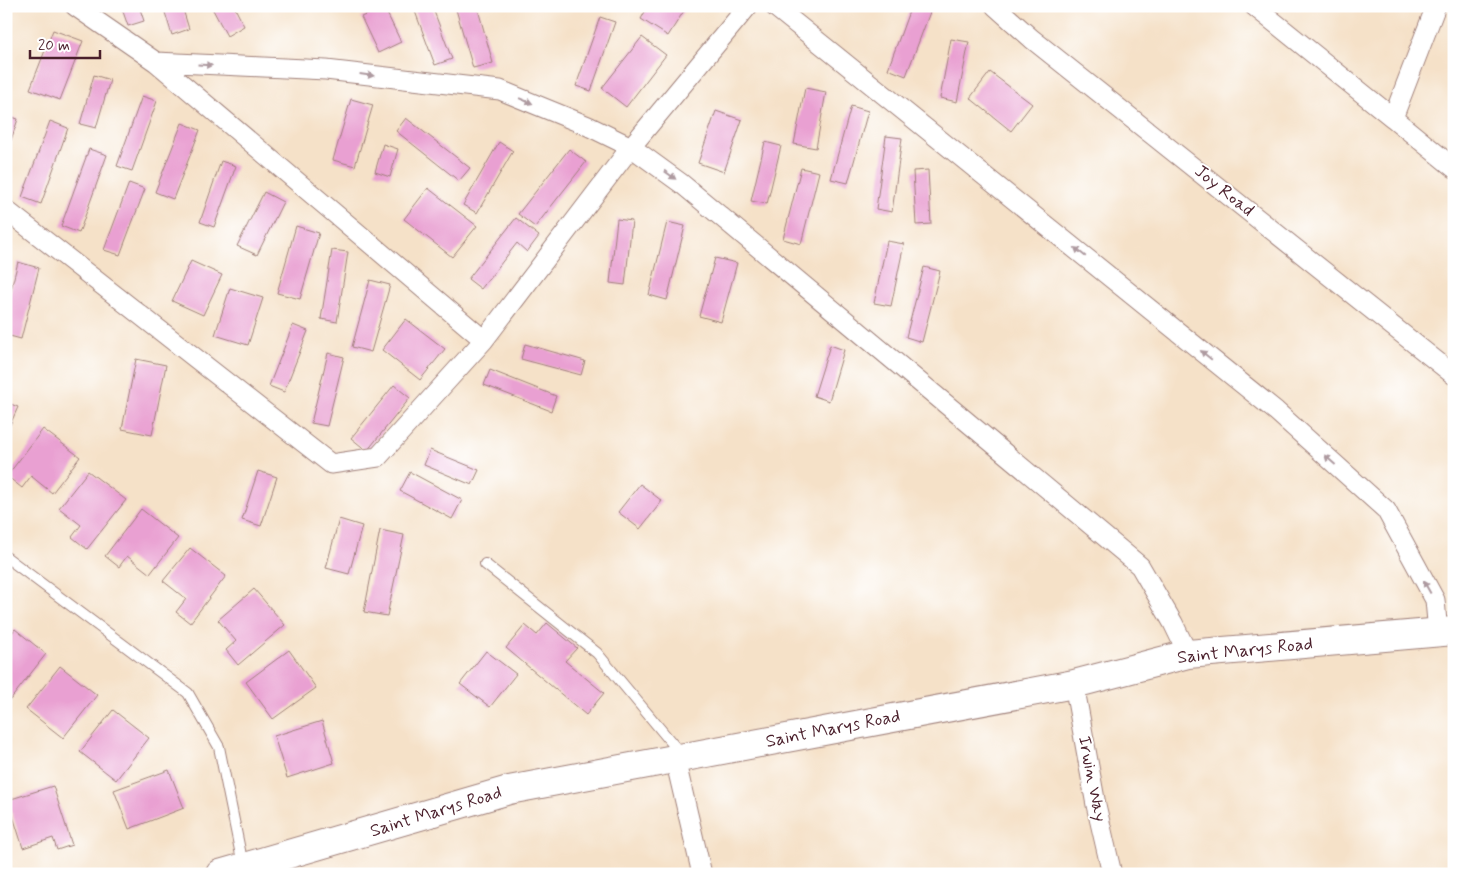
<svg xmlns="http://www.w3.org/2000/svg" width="1460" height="880" font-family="Mynerve,sans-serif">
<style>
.building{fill:#e9a0d2}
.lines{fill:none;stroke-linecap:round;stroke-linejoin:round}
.service-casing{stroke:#a0807a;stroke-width:12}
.minor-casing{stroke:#a0807a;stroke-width:21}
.secondary-casing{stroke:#a0807a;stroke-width:30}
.service{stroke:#fff;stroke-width:10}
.minor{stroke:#fff;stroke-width:19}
.secondary{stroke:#fff;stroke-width:28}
.oneway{fill:#ae9aa0}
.labels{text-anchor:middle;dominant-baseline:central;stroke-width:4;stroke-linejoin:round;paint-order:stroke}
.street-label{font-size:18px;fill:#4a1f2b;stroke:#fff}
</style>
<rect width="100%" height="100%" fill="#fff"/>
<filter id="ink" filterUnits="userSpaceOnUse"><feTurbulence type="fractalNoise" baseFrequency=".02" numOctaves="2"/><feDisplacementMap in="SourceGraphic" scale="10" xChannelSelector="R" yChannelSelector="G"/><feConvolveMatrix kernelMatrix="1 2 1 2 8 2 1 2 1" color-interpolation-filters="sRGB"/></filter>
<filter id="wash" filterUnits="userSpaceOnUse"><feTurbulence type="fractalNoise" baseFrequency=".0096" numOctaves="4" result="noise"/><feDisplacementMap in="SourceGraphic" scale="20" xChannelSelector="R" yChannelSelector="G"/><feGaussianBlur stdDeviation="1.12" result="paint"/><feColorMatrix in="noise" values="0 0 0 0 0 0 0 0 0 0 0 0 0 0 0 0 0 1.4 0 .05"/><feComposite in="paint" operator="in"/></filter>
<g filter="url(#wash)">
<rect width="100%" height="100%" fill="#f5e1c8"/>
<g id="blocks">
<!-- building -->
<path class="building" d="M121,6H139L144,21L128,26Z
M163,6H182L189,29L172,35Z
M211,6H234L244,26L227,36Z
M413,6H432L452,59L435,65Z
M455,6H477L493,63L473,68Z
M648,6H687L668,36L641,19Z
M911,6L930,12L906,76L888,69Z
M384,7L401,42L378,53L361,17Z
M600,17L615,22L591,91L576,86Z
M53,30L83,41L60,100L30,89Z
M642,37L666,55L626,107L602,88Z
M951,39L969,42L957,102L940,98Z
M990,72L1032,104L1011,131L970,98Z
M94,75L110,80L96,128L80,124Z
M805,88L826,92L816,148L794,144Z
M142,96L157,101L132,171L117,166Z
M351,99L373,105L355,166L333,160Z
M851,106L868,111L848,183L831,179Z
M716,111L742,120L724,172L698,163Z
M6,115L18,119L7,152H6Z
M406,118L470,168L459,181L396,131Z
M50,121L68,128L41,204L22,197Z
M182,123L200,130L173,199L155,192Z
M886,136L902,138L892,212L876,209Z
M499,142L513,151L477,213L463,205Z
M765,142L781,146L767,204L751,201Z
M383,144L398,149L390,177L375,172Z
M89,149L107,155L79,233L61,226Z
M569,149L586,162L535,227L518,214Z
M221,161L236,166L214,227L200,222Z
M801,168L819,172L801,244L783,239Z
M928,170L931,224L916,225L913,171Z
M129,183L145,189L120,255L104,250Z
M428,188L477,226L452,257L404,219Z
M264,192L283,202L257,255L237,246Z
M516,218L539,236L527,252L517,243L481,289L468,279Z
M617,219L632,221L625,285L610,283Z
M667,222L685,226L667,300L649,295Z
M296,226L319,233L300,299L277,293Z
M887,241L904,244L891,306L874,303Z
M332,250L348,252L337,322L321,319Z
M715,258L737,263L721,322L699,316Z
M191,261L222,275L203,315L172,301Z
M18,262L39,268L21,339L6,335V309Z
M924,267L940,271L922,342L906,337Z
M370,280L390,285L371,352L352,347Z
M230,288L263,298L248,345L215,335Z
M406,319L445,349L420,380L382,350Z
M293,325L308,331L284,392L269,386Z
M525,344L585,361L581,375L521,359Z
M830,345L844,350L829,401L814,396Z
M328,353L344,357L327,426L311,423Z
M136,359L166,365L152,435L122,429Z
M490,370L556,396L551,411L484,385Z
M394,385L410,398L367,451L351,438Z
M6,402L18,407L6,434Z
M43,429L80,457L52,493L31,476L22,488L7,476Z
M430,450L479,470L472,485L424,465Z
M88,471L126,500L87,549L72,537L81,525L59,508Z
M258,471L277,477L261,526L242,520Z
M410,472L462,500L452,519L400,491Z
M640,484L662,501L640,529L618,512Z
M141,509L178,538L150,574L127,556L119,567L105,556Z
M339,519L362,526L349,574L326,568Z
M380,530L404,535L387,616L364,612Z
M190,548L226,576L190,623L176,612L186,599L163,581Z
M254,589L285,625L238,665L226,650L236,641L218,620Z
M547,623L577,648L565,661L604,693L586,715L506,648L525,625L537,635Z
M15,629L46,654L10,700L6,697V640Z
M289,650L316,688L273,719L246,682Z
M486,651L516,674L490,707L460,684Z
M60,666L97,695L63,738L26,709Z
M113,710L149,738L116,780L80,752Z
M322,721L334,763L287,778L274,736Z
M169,770L184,808L129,829L114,790Z
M53,786L72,845L57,850L53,838L23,848L8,800Z"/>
</g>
</g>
<g filter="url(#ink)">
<use href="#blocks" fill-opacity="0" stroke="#a0807a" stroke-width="1"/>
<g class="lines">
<!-- service casing -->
<g class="service-casing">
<path id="service" d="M6,557L188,693L219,747L243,865
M485,564L597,653L681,754"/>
</g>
<!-- minor casing -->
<g class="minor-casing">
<path id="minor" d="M75,6L156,62L484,340
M774,6L1276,411L1386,510L1435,600L1438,633
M995,6L1032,39L1454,375
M1254,6L1393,118L1436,6
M156,62L326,70L500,90L588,126L631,147L682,184L1140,566L1173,623L1188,654
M1393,118L1454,168
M6,210L331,464L378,457L484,340L631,147L748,6
M1074,684L1096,805L1112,874
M675,759L702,874"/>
</g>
<!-- secondary casing -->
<g class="secondary-casing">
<path id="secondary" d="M220,874L509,790L1074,684L1188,654L1454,631"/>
</g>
<!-- service -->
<use href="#service" class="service"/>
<!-- minor -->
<use href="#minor" class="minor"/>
<!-- secondary -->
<use href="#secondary" class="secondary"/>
</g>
<!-- one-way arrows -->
<defs><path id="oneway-solid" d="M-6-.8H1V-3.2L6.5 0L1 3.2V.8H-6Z" transform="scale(1.25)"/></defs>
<g class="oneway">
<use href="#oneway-solid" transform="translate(205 65) rotate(4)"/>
<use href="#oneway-solid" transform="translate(367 75) rotate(7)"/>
<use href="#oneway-solid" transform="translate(526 101) rotate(22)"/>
<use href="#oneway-solid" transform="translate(670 175) rotate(36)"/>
<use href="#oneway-solid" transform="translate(1080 252) rotate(-141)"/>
<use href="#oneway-solid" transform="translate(1206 355) rotate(-141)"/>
<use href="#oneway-solid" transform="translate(1330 460) rotate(-138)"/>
<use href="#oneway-solid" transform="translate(1427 587) rotate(-119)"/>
</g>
</g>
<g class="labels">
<!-- street labels -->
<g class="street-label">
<text transform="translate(1224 191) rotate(39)">Joy Road</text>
<text transform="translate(1245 651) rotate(-6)">Saint Marys Road</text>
<text transform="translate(833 729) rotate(-11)">Saint Marys Road</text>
<text transform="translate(1092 779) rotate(79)">Irwin Way</text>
<text transform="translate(436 812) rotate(-17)">Saint Marys Road</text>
</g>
</g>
<!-- margin -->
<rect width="1460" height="880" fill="none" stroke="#fff" stroke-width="25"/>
<!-- scale -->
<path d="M30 50v8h70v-8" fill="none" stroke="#4a1f2b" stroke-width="2.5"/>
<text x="38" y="50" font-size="15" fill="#4a1f2b" stroke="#ffffff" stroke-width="4" paint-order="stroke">20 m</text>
</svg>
